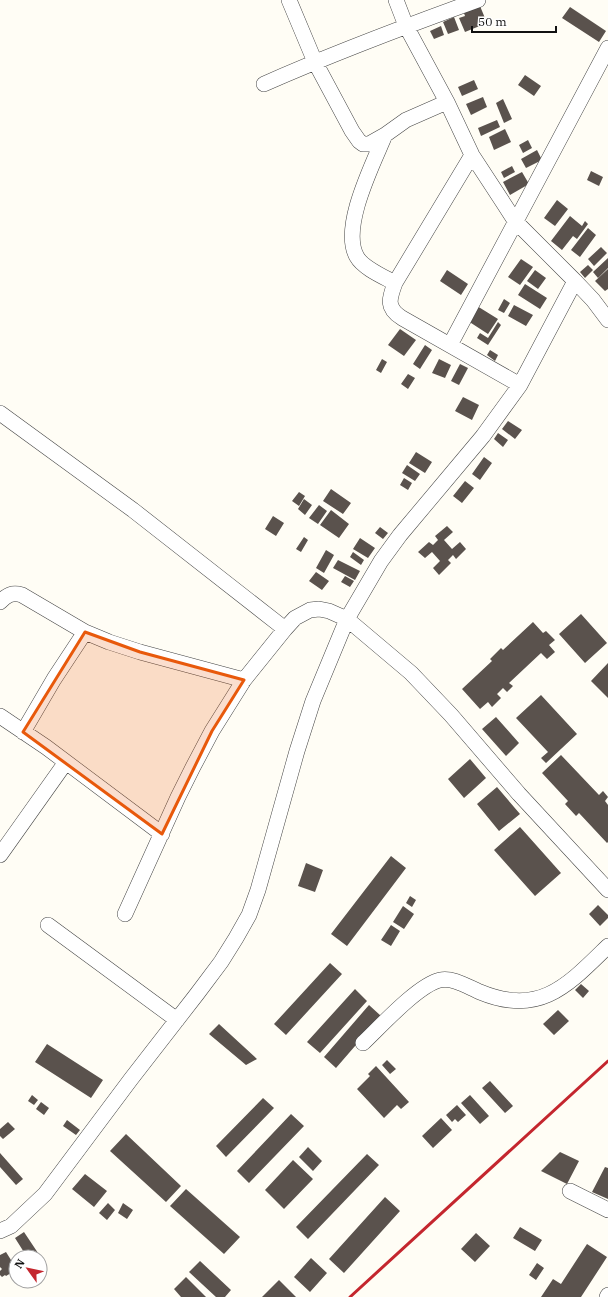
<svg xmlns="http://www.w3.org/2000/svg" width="608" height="1297" font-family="'IBM Plex Serif',serif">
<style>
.building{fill:#5a524d}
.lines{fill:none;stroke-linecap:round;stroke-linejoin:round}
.minor-casing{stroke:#444;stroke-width:16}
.minor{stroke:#fff;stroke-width:15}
.rail{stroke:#c4262e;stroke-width:3}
.marked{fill:#e8590c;fill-opacity:0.2;stroke:#e8590c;stroke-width:3;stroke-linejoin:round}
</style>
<rect width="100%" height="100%" fill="#fffdf5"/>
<!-- building -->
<path class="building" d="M480,6L487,23L465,32L459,18L465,16L464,13Z
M570,7L606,31L599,42L562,18Z
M454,17L459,30L448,34L443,22Z
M441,26L444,35L434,39L430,31Z
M525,75L541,86L534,96L518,85Z
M474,80L478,89L462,96L458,87Z
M483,97L487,107L471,115L466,104Z
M503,99L512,119L504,123L496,103Z
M497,120L500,127L481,136L478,128Z
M505,129L511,142L494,150L489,137Z
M528,140L532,148L523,153L519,145Z
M537,150L542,160L526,168L521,159Z
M512,166L515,172L504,178L501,172Z
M591,171L603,177L599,186L587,180Z
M522,172L529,184L510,195L503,182Z
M557,200L568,209L555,226L544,218Z
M570,216L582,226L585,221L588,224L577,239L573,236L562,250L551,241Z
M588,228L596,235L580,257L571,250Z
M601,247L607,253L594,266L588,259Z
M608,258V268L598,278L593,272Z
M521,259L533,267L520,285L508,277Z
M588,265L593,270L585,278L580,272Z
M608,269V289L605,291L595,281Z
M447,270L468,284L461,295L440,281Z
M535,270L546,278L538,289L527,281Z
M525,284L547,298L540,309L518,295Z
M504,299L510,303L504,313L498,310Z
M514,305L533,315L526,326L508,316Z
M477,306L498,319L488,334L468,321Z
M498,322L501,325L488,345L477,338L480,333L488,338Z
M400,329L416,340L404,356L388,345Z
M425,345L432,350L420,369L413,364Z
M490,350L498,355L495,361L487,355Z
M382,359L387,362L381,373L376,370Z
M439,359L451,365L445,378L432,373Z
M460,364L468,368L459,385L451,381Z
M408,374L415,378L408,389L401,384Z
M463,397L479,405L472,420L455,411Z
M508,421L522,430L515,439L502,429Z
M498,433L508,440L503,447L494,439Z
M416,452L432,462L425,473L409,463Z
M484,457L492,463L480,480L472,474Z
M407,465L420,474L415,481L402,473Z
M404,478L412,483L408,490L400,485Z
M465,481L474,488L462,503L453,496Z
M331,489L351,503L343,514L323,501Z
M299,492L305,496L299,506L292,501Z
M304,499L312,505L305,515L298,509Z
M319,505L327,511L318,524L309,518Z
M331,510L349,524L339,538L320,525Z
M273,516L284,523L276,536L265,529Z
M447,526L453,532L444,540L452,549L460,542L466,549L456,559L453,555L448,560L451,563L439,575L433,568L440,561L432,552L425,558L418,552L429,542L433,545L438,540L435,536Z
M380,527L388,533L383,539L375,533Z
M304,537L308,540L301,552L296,549Z
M360,538L375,548L368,558L353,549Z
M326,550L334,555L324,573L316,568Z
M353,552L364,560L361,565L350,557Z
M338,560L360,571L355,580L333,568Z
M316,572L329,581L322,590L309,581Z
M345,576L354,581L350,587L341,582Z
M581,614L607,643L585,663L559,634Z
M533,622L543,633L546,631L555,640L549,645L555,652L547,659L541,653L509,683L513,686L507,692L503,688L497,694L501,698L492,707L488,702L480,709L462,689L492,661L490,659L501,648L503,650Z
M608,663V698L591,681Z
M541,695L577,734L546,763L541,758L548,752L516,718Z
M496,717L519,743L506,756L482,729Z
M561,755L599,795L603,791L608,797L605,801L608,805V842L607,843L579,813L576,816L565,804L568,801L542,773Z
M470,759L486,778L464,798L448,779Z
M497,787L520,814L499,831L477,804Z
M520,827L561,873L535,896L494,850Z
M391,856L406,868L347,946L331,934Z
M306,863L323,870L315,892L298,886Z
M410,896L416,900L412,907L406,903Z
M598,905L608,915V918L600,926L589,914Z
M403,906L414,914L404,929L393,922Z
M391,925L400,931L391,946L381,940Z
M330,963L342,974L286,1035L274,1024Z
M581,984L589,991L583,998L575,990Z
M355,989L367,1001L320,1053L307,1042Z
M369,1005L381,1016L336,1068L324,1057Z
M558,1010L569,1021L554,1035L543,1024Z
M219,1024L257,1059L246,1065L209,1034Z
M47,1044L103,1080L91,1098L35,1062Z
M387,1060L396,1069L390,1074L382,1065Z
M376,1066L409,1102L401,1109L397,1105L384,1118L357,1089L370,1076L368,1074Z
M490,1081L513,1106L505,1113L482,1088Z
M32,1095L38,1100L34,1105L28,1101Z
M470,1095L489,1116L480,1124L461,1103Z
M263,1098L274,1108L226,1157L216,1146Z
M41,1102L49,1108L44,1115L36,1109Z
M457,1105L466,1115L458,1122L455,1119L452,1122L446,1115Z
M291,1114L304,1126L249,1183L237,1171Z
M441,1118L452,1130L433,1148L422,1136Z
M67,1120L80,1130L76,1135L63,1126Z
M8,1122L15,1129L3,1139L0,1136V1129Z
M126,1134L181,1186L166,1202L110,1151Z
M308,1147L322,1161L313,1171L299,1157Z
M560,1152L579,1161L567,1184L541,1171Z
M0,1153L23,1179L16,1185L0,1167Z
M367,1154L379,1165L308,1239L296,1227Z
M293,1160L313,1179L284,1209L265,1190Z
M605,1167L608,1168V1199L592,1192Z
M85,1174L107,1191L94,1207L72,1189Z
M186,1189L240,1237L224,1254L170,1206Z
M385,1197L400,1211L344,1273L329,1259Z
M108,1203L115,1210L107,1220L99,1213Z
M123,1203L133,1210L127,1219L118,1213Z
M520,1227L542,1240L535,1251L513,1238Z
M24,1232L42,1259L40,1260V1257H27L15,1238Z
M476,1233L490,1246L475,1262L461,1249Z
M587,1244L607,1257L581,1297H541L553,1279L561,1284Z
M6,1252L16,1268V1270L6,1276L5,1275L2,1277L0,1275V1271L2,1269L0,1267V1255Z
M311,1258L327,1273L310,1292L294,1277Z
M200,1261L231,1290L225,1297H216L189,1272Z
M537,1263L544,1268L536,1280L529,1275Z
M186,1277L206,1297H181L174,1289Z
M279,1280L296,1297H262Z"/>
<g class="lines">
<!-- minor casing -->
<g class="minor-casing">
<path id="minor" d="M289,0L315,62L352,131L359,141L363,144H369L385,135L406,120L447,102
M396,0L406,26L447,102L472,155L504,204L515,221L575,281L593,300L608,320
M264,84C334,53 406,26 478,0
M385,135C373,164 340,228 357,257C363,268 384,277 395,283
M472,155L395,283C389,299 386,308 402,318L520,385
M450,345L608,48
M0,413L133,510L285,629
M0,602C7,595 12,592 22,595L85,632L109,642L140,652L244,680
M0,716L46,747L162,834
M23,732L54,679L85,632
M0,855L66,762
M125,914L178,797L193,767L212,731L244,680L285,629L295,618L310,610L319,609L329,611L347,619L411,673L451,715L519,794L608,890
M48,925L177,1020
M363,1043C380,1027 418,985 440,980C453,977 468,987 480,992C540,1017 568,985 608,946
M570,1191L608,1210
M0,1231L11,1226L45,1194L131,1079L197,994L221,962L236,938L249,915L258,890L297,751L313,701L347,619L381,561L400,535L483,436L520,385L575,281
M607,1297L608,1295"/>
</g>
<!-- minor -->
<use href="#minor" class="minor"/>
<!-- rail -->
<path class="rail" d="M350,1297L608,1061"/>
</g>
<!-- marked area -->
<path class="marked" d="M85,632L140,652L244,680L212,731L162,834L23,732Z"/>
<!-- north arrow -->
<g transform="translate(28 1269) rotate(303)"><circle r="19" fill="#ffffff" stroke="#a0a0a0"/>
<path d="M0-3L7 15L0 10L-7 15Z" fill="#c4262e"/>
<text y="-6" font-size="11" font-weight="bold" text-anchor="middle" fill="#111111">N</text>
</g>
<!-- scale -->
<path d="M472 26v6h84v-6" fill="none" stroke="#111111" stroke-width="2"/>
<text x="478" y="26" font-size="12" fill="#111111" stroke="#ffffff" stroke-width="3" paint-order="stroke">50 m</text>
</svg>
